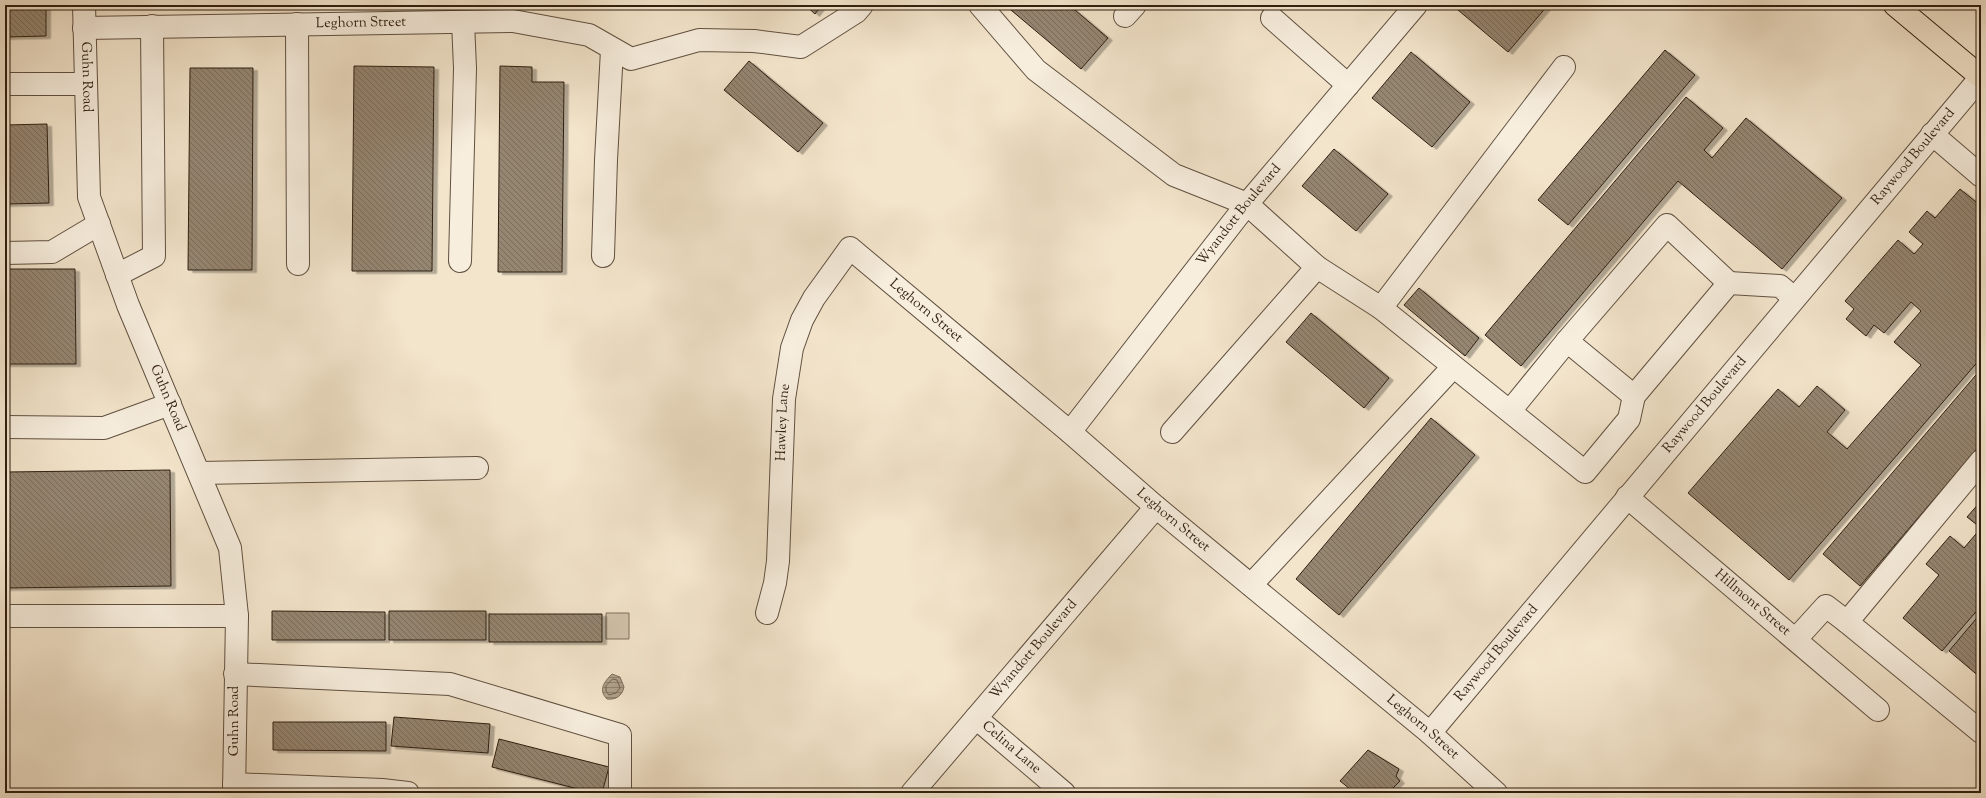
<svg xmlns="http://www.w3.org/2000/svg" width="1986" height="798" font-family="'Sorts Mill Goudy',serif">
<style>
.green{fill:#d2c3ac;stroke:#80715e}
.water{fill:url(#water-rules);stroke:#7c6e5b}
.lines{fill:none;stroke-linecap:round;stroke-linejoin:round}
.shore{stroke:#70604e;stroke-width:1}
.building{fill:url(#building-back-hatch);stroke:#2f1f11;filter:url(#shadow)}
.minor-casing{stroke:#605040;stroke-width:24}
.major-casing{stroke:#2f1f11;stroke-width:24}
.minor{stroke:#f7eede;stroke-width:22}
.major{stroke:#f3e5cc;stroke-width:22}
.labels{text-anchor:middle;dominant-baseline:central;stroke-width:4;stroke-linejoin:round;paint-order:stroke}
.street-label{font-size:14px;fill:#2f1f11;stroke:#f7eede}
</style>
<defs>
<pattern id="water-rules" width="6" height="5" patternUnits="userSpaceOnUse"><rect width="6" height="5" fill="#b0a28c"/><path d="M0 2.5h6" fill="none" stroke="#908371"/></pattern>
<pattern id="building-back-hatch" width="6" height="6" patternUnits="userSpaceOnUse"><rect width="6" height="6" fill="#958672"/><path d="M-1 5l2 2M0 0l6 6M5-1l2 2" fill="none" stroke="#7a6d5c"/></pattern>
<filter id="shadow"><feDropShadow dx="4.5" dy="2.5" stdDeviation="0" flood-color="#0004"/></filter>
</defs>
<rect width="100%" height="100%" fill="#f3e5cc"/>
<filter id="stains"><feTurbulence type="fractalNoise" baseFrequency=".005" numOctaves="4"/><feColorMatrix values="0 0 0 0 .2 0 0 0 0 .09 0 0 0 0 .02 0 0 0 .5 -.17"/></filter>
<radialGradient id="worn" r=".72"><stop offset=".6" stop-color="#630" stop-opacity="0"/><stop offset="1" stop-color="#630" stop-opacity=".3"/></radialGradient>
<!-- green -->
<path class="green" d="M606,613H629V639H606Z"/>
<!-- water -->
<path class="water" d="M612,674L620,677L624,687C622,696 616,700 607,699C598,690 604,682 612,674Z"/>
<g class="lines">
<!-- shore -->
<path class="shore" d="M613,679L617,680L620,688L616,693L609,695L606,691V686Z"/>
</g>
<!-- building -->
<path class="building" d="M5,5H46V36L5,37Z
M805,5H822L815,14Z
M1005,5H1069L1108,38L1081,69Z
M1452,5H1548L1508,52Z
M1665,50L1695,75L1568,225L1538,200Z
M1411,52L1470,102L1432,147L1372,98Z
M749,61L823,123L798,152L724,90Z
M354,66L434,67L432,271H352Z
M500,66L532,67V82H564L562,272H498Z
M190,68H253L252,270H188Z
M1686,97L1723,128L1704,150L1712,158L1746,118L1842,198L1782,269L1678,181L1521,366L1485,335Z
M47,124L49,203L5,204V125Z
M1334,149L1388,194L1356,231L1302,186Z
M1960,189L1981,206V358L1789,580L1688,493L1778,389L1799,407L1817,386L1845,410L1827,432L1847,449L1921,365L1894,342L1921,311L1911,302L1884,333L1874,325L1866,336L1846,319L1854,309L1845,301L1898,240L1914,254L1923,244L1909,232L1927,211L1935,218Z
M5,269H75L76,364H5Z
M1419,288L1479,338L1465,356L1404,305Z
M1311,313L1389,378L1364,408L1286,342Z
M1981,369V444L1860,586L1823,554Z
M1431,418L1475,455L1339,615L1296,579Z
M170,470L171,586L5,588V472Z
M1981,501V606L1942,651L1903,618L1939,575L1926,564L1950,536L1964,548L1981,528L1967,517Z
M272,611L385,612V640H272Z
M389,611H486V640H389Z
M1981,613V678L1949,651Z
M489,614H602V642H489Z
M394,717L490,724L488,753L391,746Z
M273,722H386V751L273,750Z
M499,739L609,767L602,793H594L492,767Z
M1368,750L1399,769L1396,776L1400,781L1391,790L1394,793H1355L1340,781Z"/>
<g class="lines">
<!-- minor casing -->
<g class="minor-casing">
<g id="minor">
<path id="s1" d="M84,5L89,197L128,305L230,548L237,616L234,793"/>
<path d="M980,5L1036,70L1174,175L1247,204L1317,267L1381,308L1585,472L1629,419L1634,396L1729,283L1667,225L1567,341L1510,411"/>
<path d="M1125,16L1135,5"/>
<path d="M1272,18L1348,85"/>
<path d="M297,24L298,264"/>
<path id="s2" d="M84,28L513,21L589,35L631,59L699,40L754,41L801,47L856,12L862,5"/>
<path d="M5,84H85"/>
<path d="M1932,134L1981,176"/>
<path d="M5,253L52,252L99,224"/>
<path d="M603,256L606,160L612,50"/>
<path d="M460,261L465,68L463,22"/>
<path d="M117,275L154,256L152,26"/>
<path d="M1729,283L1780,286L1794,298"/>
<path d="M1381,308L1564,67"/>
<path d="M1567,341L1634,396"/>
<path d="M5,427L104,428L170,404"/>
<path id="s3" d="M1070,432L1247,204L1416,5"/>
<path d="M1172,432L1317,267"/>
<path d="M199,473L477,468"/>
<path id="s4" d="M1627,497L1878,710"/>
<path d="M1251,585L1453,367"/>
<path id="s5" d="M767,613L775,583L778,561L784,399L792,348L802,320L814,298L850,248L1070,432L1156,507L1430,733L1496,793"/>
<path d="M5,616H237"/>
<path d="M1847,622L1981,732"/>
<path d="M1796,639L1826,606L1847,622L1981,461"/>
<path d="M235,674L450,684L620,735V793"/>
<path id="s6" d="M976,718L1064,793"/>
<path id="s7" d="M1430,733L1981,77"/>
<path d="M234,784L382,790L408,793"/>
<path id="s8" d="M912,793L1156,507"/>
</g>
</g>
<!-- major casing -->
<g class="major-casing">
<path id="major" d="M1895,5L1981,77"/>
</g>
<!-- minor -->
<use href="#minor" class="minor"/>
<!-- major -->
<use href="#major" class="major"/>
</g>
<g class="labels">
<!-- street labels -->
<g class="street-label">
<text stroke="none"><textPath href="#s2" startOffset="277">Leghorn Street</textPath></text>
<text stroke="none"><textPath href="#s1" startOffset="72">Guhn Road</textPath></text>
<text stroke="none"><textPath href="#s7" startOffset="752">Raywood Boulevard</textPath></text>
<text stroke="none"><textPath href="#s3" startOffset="275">Wyandott Boulevard</textPath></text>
<text stroke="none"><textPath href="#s5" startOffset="482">Leghorn Street</textPath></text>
<text stroke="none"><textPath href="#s1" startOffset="408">Guhn Road</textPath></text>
<text stroke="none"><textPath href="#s7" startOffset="428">Raywood Boulevard</textPath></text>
<text stroke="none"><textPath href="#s5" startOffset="192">Hawley Lane</textPath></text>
<text stroke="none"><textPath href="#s5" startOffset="806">Leghorn Street</textPath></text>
<text stroke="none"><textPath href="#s4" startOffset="164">Hillmont Street</textPath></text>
<text stroke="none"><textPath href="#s8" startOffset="188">Wyandott Boulevard</textPath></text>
<text stroke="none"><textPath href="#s7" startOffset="104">Raywood Boulevard</textPath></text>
<text transform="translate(235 721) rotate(-90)">Guhn Road</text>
<text stroke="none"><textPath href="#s5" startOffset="1130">Leghorn Street</textPath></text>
<text stroke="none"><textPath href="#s6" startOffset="46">Celina Lane</textPath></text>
</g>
</g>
<!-- margin -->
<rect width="1986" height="798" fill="none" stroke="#f3e5cc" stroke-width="20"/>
<rect x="6" y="6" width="1974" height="786" fill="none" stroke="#2f1f11" stroke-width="2"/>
<rect x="10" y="10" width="1966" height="778" fill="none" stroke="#2f1f11"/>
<rect width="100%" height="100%" filter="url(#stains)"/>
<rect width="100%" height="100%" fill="url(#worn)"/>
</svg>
